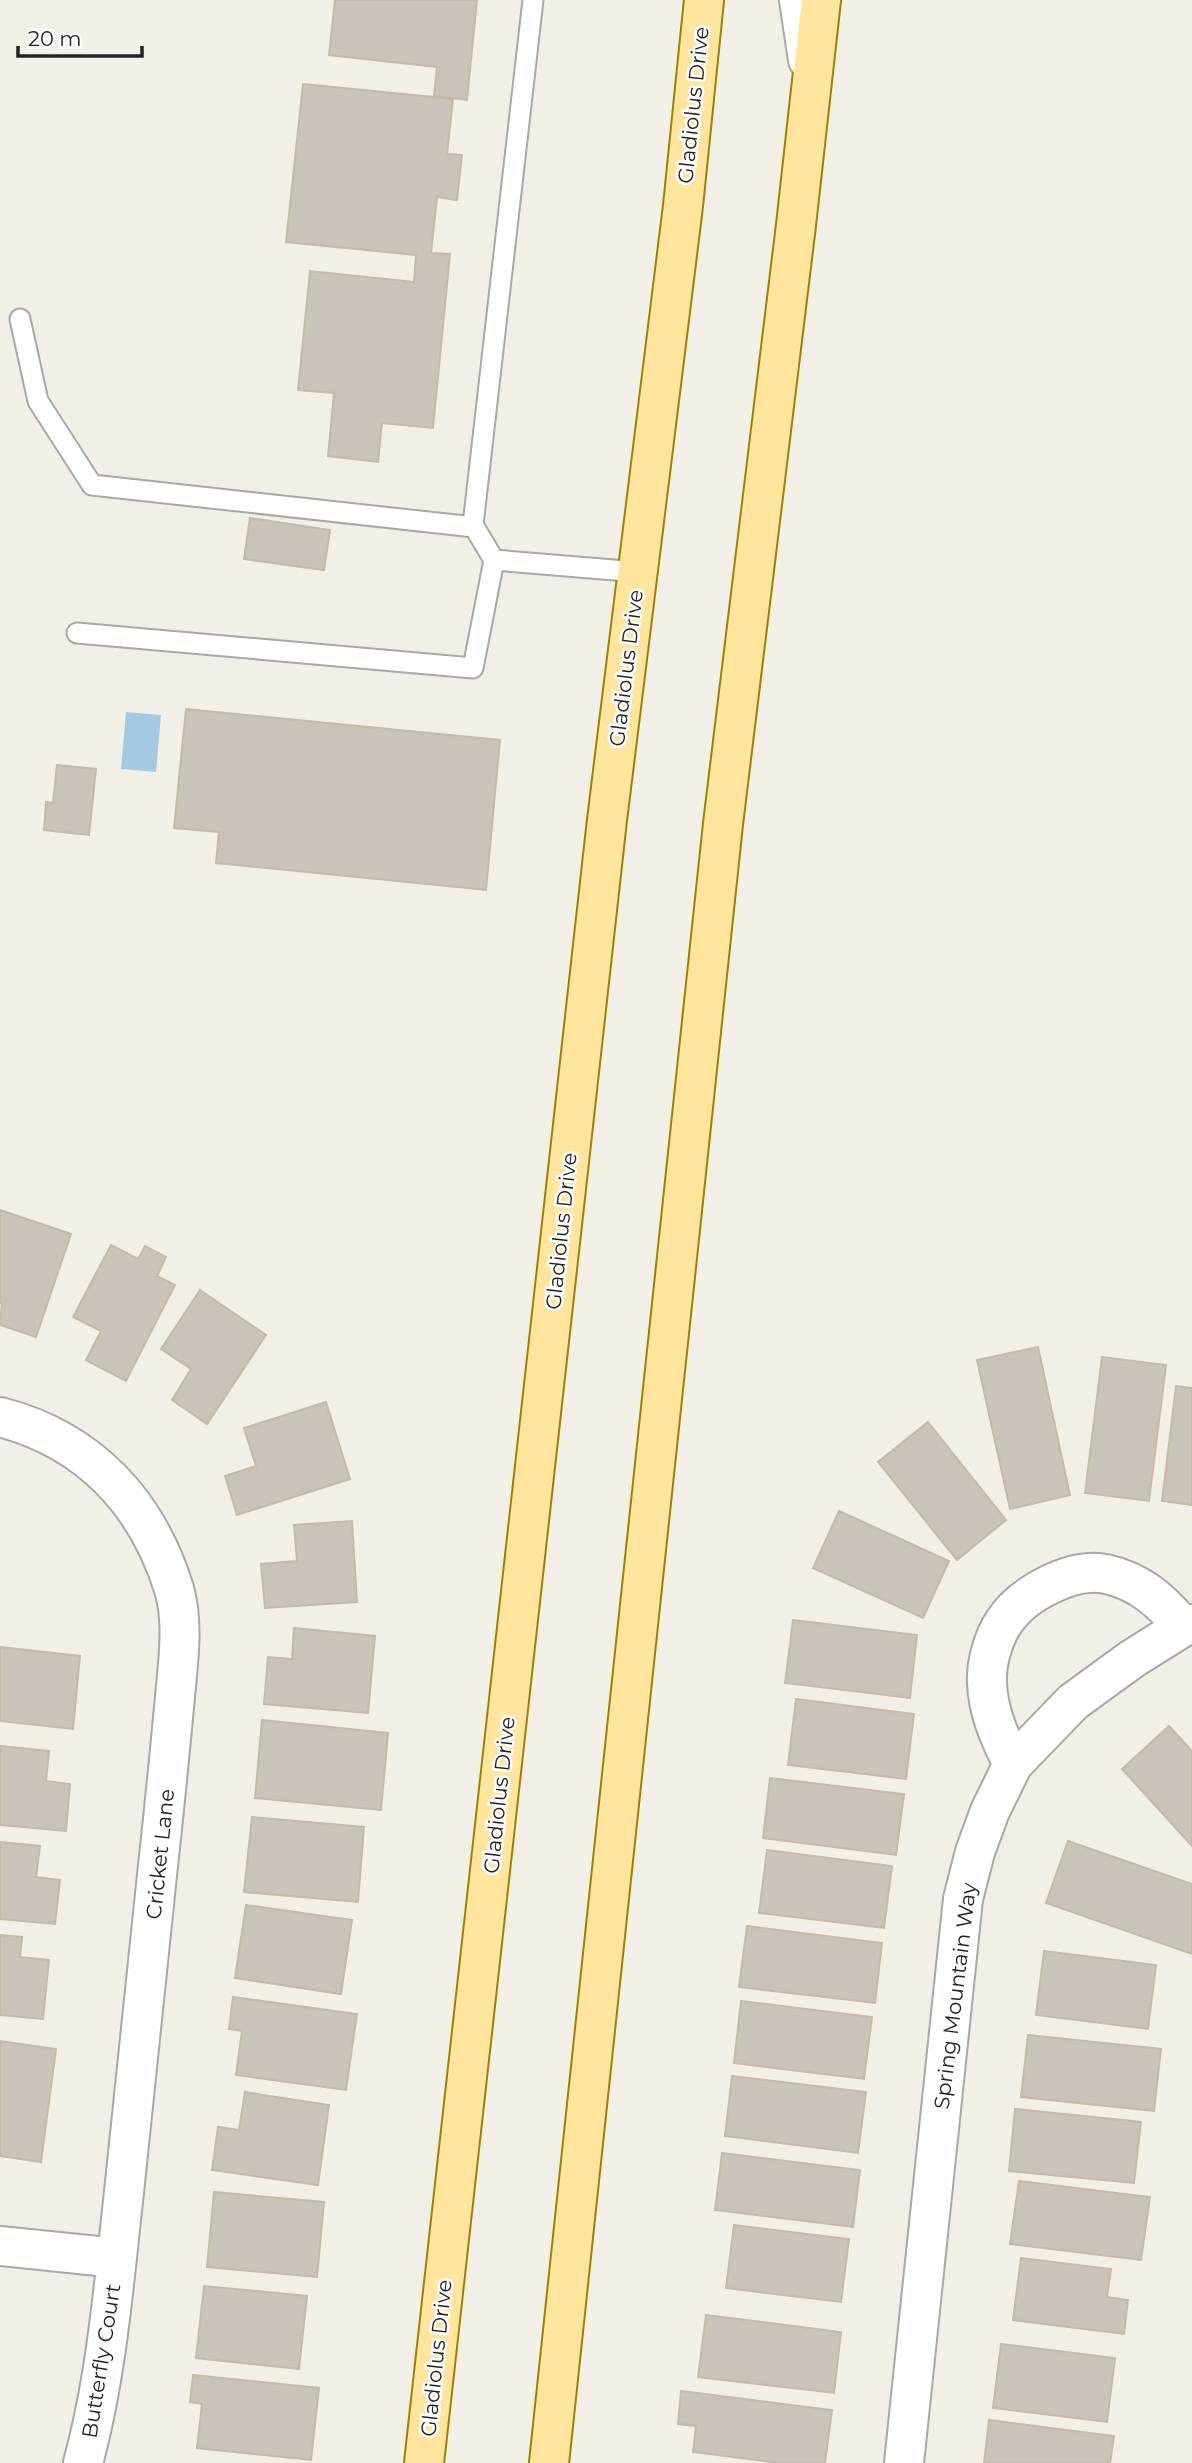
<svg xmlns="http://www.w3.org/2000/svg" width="1192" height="2463" font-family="Montserrat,sans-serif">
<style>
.water{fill:#a4cae3}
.building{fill:#cac3b9;stroke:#c5b9a7;stroke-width:2}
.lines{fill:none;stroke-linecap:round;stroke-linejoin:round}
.lane-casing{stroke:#a8a8a8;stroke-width:23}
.street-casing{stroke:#a8a8a8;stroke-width:42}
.primary-casing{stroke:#9d8200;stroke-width:42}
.lane{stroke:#fff;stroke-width:19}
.street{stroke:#fff;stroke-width:38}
.primary{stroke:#ffe59e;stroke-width:38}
.labels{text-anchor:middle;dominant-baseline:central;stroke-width:5;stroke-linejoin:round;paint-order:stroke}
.street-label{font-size:21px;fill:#212121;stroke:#fff}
</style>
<rect width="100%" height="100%" fill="#f2f0e6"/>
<!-- water -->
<path class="water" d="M126,712L161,715L156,772L121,769Z"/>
<!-- building -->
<path class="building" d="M335,0H477L467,100L434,96L437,67L329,55Z
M303,84L453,99L447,154L462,155L457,200L437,197L431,253L450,254L433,428L382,423L378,462L328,456L334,393L298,390L310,271L414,282L416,255L286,242Z
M250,518L330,530L324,570L244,559Z
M186,709L500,740L486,890L216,863L219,832L174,828Z
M57,765L96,769L89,835L44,830L46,802L53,803Z
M0,1210L71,1234L36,1337L0,1325L2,1303H0Z
M111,1245L138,1259L145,1246L166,1257L157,1276L175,1285L126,1381L86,1360L101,1331L73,1317Z
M200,1290L266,1335L207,1424L172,1400L191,1369L161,1349Z
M1038,1347L1070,1495L1010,1509L977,1360Z
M1102,1357L1166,1365L1149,1501L1085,1493Z
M1176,1386L1192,1388V1505L1162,1501Z
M326,1402L350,1479L237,1515L225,1476L256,1466L244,1428Z
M928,1422L1006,1520L957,1560L878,1462Z
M839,1511L949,1561L923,1618L813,1568Z
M352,1521L357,1602L265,1608L261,1564L297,1561L294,1525Z
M793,1620L917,1635L910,1698L785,1683Z
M294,1628L375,1636L368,1713L264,1704L268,1657L292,1659Z
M0,1647L80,1656L73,1729L0,1721Z
M796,1699L914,1714L906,1779L788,1765Z
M262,1720L388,1733L381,1810L255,1798Z
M1169,1726L1192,1751V1846L1122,1769Z
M0,1746L49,1751L46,1781L70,1784L66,1831L0,1825Z
M770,1778L904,1794L896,1855L763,1838Z
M252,1817L364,1827L358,1902L244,1892Z
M1068,1841L1192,1884V1954L1046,1903Z
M0,1842L40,1846L36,1877L60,1880L55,1924L0,1919Z
M767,1850L892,1866L884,1928L759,1913Z
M246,1905L352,1920L341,1994L235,1978Z
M747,1926L882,1943L875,2003L739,1987Z
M0,1935L22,1937L20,1957L49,1960L43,2019L0,2015Z
M1044,1951L1156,1965L1148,2029L1036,2015Z
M233,1997L357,2014L346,2090L236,2075L242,2031L229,2029Z
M741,2001L872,2017L864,2079L734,2063Z
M1028,2035L1161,2049L1154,2111L1021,2097Z
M0,2041L56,2049L41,2162L0,2156Z
M732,2076L866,2092L858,2153L725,2136Z
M245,2092L329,2105L318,2185L212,2170L218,2127L239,2130Z
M1015,2109L1141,2122L1134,2183L1009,2171Z
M722,2153L860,2170L853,2227L715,2210Z
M1019,2181L1150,2197L1141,2260L1010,2244Z
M214,2192L324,2202L317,2277L207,2267Z
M734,2225L849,2239L841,2302L726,2288Z
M1021,2258L1111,2269L1107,2297L1128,2300L1124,2334L1013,2320Z
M204,2286L307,2296L299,2369L196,2358Z
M706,2315L841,2332L834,2393L698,2377Z
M1001,2344L1115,2358L1107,2422L993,2408Z
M193,2375L319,2388L311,2460L197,2448L202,2404L190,2402Z
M681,2391L832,2410L825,2463H780L693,2452L696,2426L678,2424Z
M989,2420L1114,2436L1110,2463H984Z"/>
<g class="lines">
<!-- lane casing -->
<g class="lane-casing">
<path id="lane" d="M20,319L38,401L92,485L474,527
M494,560L473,525L533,0
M77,633L473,668L494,560L638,572"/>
</g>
<!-- street casing -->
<g class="street-casing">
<path id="street" d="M799,0L808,60
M0,1417C89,1440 147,1502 174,1589C184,1623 178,1662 175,1697C170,1750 165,1803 159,1856C147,1968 136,2080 124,2192C114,2282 107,2375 83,2463
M1013,1764C1000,1739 988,1712 987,1683C986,1664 993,1638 1004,1622C1022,1594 1072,1567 1106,1574C1139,1581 1162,1601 1183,1627
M0,2246L117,2258
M904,2463L963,1899L975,1852L990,1811L1013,1764L1073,1702L1132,1659L1183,1627L1192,1624"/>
</g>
<!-- primary casing -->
<g class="primary-casing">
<path id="primary" d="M424,2463L607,820L683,206L704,0
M549,2463L723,824L796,225L821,0"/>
</g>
<!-- lane -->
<use href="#lane" class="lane"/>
<!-- street -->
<use href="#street" class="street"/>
<!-- primary -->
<use href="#primary" class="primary"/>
</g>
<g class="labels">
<!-- street labels -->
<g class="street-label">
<text transform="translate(693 105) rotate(-84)">Gladiolus Drive</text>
<text transform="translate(626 668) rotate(-83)">Gladiolus Drive</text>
<text transform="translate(561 1231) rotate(-84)">Gladiolus Drive</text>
<text transform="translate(499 1795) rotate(-84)">Gladiolus Drive</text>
<text transform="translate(160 1854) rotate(-84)">Cricket Lane</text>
<text transform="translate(955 1996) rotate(-83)">Spring Mountain Way</text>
<text transform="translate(436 2358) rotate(-84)">Gladiolus Drive</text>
<text transform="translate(101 2361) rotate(-81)">Butterfly Court</text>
</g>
</g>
<!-- scale -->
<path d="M18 46v10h124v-10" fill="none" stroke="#212121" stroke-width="3.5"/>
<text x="28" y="46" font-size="21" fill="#212121" stroke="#ffffff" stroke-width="5" paint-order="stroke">20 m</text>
</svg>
